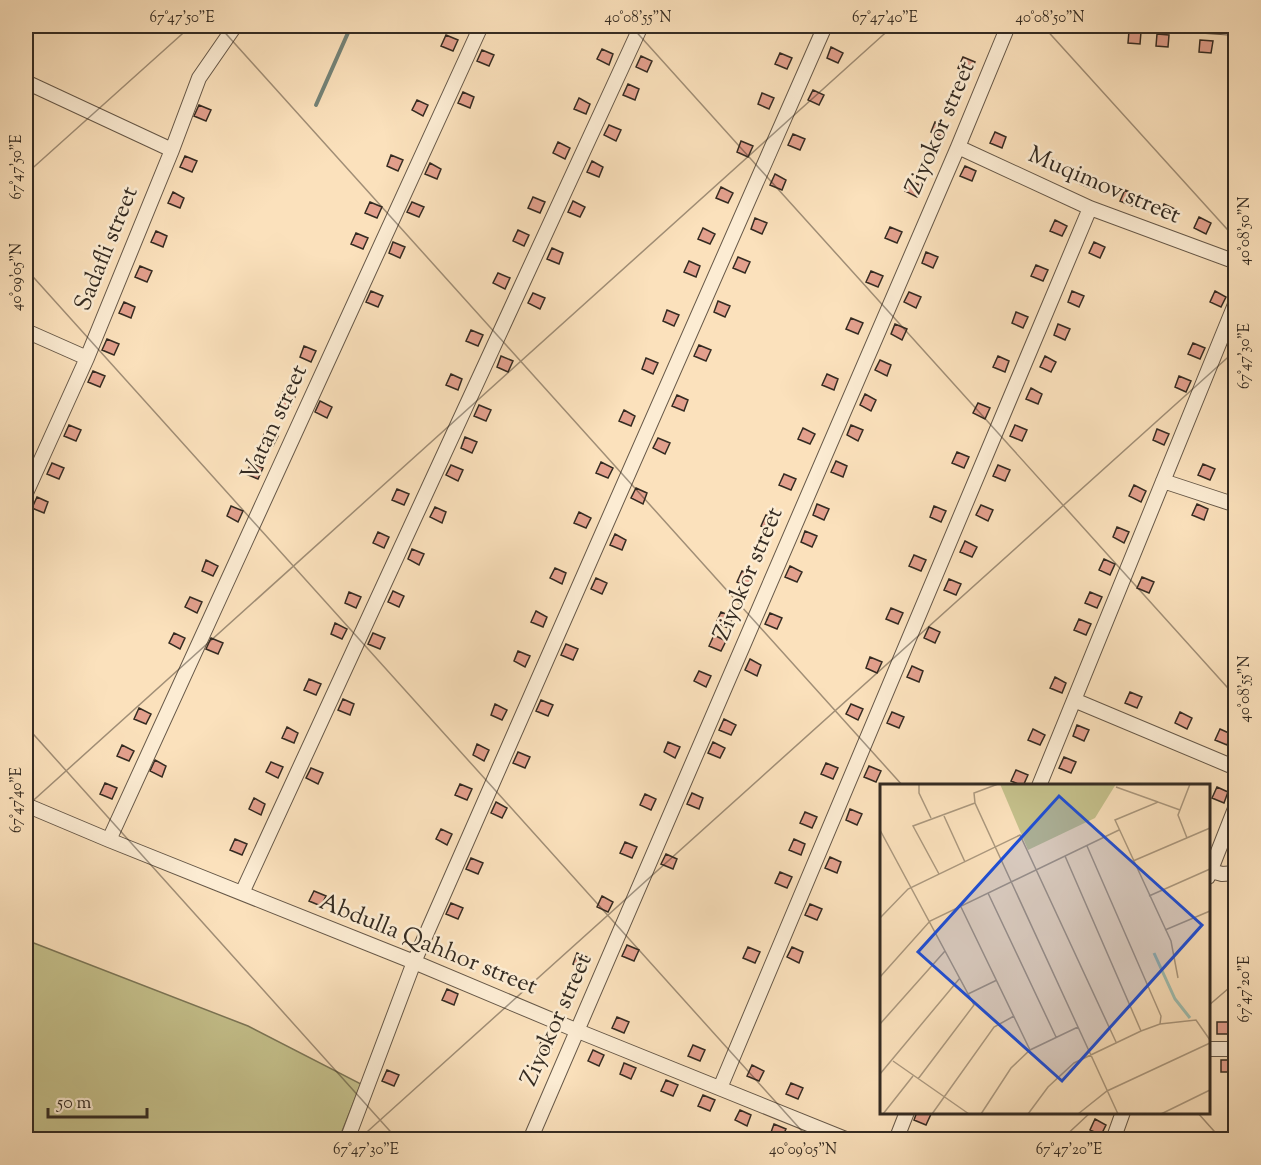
<svg xmlns="http://www.w3.org/2000/svg" width="1261" height="1165" font-family="'Sorts Mill Goudy',serif">
<style>
.green{fill:#c5c18c;stroke:#7c7657;stroke-width:1.5}
.lines{fill:none;stroke-linecap:round;stroke-linejoin:round}
.stream{stroke:#748378;stroke-width:4}
.building{fill:#e3a08d;stroke:#342b22;stroke-width:1.5}
.street-casing{stroke:#665848;stroke-width:16}
.street{stroke:#fcecd3;stroke-width:14}
.ticks{fill:none;stroke:#342b22;stroke-width:1.5;stroke-opacity:0.45}
.labels{text-anchor:middle;dominant-baseline:central;stroke-width:5;stroke-linejoin:round;paint-order:stroke}
.street-label{font-size:24px;fill:#342b22;stroke:#fcecd3}
.inset-river{fill:none;stroke:#9fbeb1;stroke-width:3}
.inset-road{fill:none;stroke:#ab987e;stroke-width:1.5}
.view{fill:#1d4ed8;fill-opacity:0.15;stroke:#1d4ed8;stroke-width:3}
.inset-edge{fill:none;stroke:#342b22;stroke-width:3}
.neatline{fill:none;stroke:#342b22;stroke-width:2}
.ticks-label{font-size:15px;text-anchor:middle;fill:#342b22}
</style>
<rect width="100%" height="100%" fill="#fbe1bc"/>
<filter id="stains"><feTurbulence type="fractalNoise" baseFrequency=".00333" numOctaves="4"/><feColorMatrix values="0 0 0 0 .2 0 0 0 0 .09 0 0 0 0 .02 0 0 0 .5 -.17"/></filter>
<radialGradient id="worn" r=".72"><stop offset=".6" stop-color="#630" stop-opacity="0"/><stop offset="1" stop-color="#630" stop-opacity=".3"/></radialGradient>
<!-- green -->
<path class="green" d="M26,940L248,1026L361,1084L339,1139H26Z"/>
<g class="lines">
<!-- stream -->
<path class="stream" d="M316,105L351,26"/>
</g>
<!-- building -->
<path class="building" d="M1129,31L1141,32L1140,44L1128,43Z
M1157,34L1169,35L1168,47L1156,46Z
M446,35L458,40L453,51L441,46Z
M1200,40L1213,41L1211,53L1199,52Z
M831,47L843,53L838,63L827,58Z
M602,49L613,54L609,65L597,59Z
M482,50L494,55L489,66L477,61Z
M780,53L792,58L787,69L775,64Z
M641,56L652,61L647,72L636,67Z
M963,57L975,62L970,73L958,68Z
M628,84L639,89L635,100L623,95Z
M813,90L824,95L819,105L808,100Z
M463,92L474,97L470,108L458,103Z
M762,93L774,98L769,109L758,104Z
M579,98L590,104L586,114L574,109Z
M417,100L428,105L423,116L412,110Z
M199,105L211,110L206,121L194,116Z
M935,122L947,127L942,137L931,132Z
M609,125L621,130L616,141L604,135Z
M995,132L1006,137L1002,148L990,143Z
M793,134L805,139L800,150L788,145Z
M741,141L753,146L748,157L737,152Z
M558,142L570,148L565,159L553,153Z
M391,155L403,160L398,171L387,166Z
M1045,155L1056,160L1051,171L1040,165Z
M185,156L197,161L192,172L180,167Z
M592,161L603,167L599,177L587,172Z
M430,163L441,169L437,179L425,174Z
M965,166L976,171L972,181L960,176Z
M1085,173L1097,178L1092,189L1080,184Z
M775,174L786,180L782,190L770,185Z
M910,181L922,186L917,197L905,191Z
M721,187L733,193L728,203L716,198Z
M1125,190L1137,195L1132,206L1120,201Z
M173,192L184,198L180,208L168,203Z
M533,197L545,202L540,213L528,208Z
M573,201L585,207L580,217L568,212Z
M370,202L382,207L377,218L365,213Z
M412,202L424,207L419,217L407,212Z
M1164,204L1175,209L1170,220L1159,215Z
M1199,217L1211,223L1206,234L1194,228Z
M755,218L767,223L762,234L751,229Z
M1055,220L1067,226L1062,236L1050,231Z
M890,227L902,232L897,243L885,238Z
M703,228L715,234L710,244L698,239Z
M518,230L529,235L524,246L513,241Z
M156,231L167,236L163,247L151,242Z
M356,233L368,238L363,249L351,244Z
M393,242L405,247L400,258L389,253Z
M1094,242L1105,247L1100,258L1089,253Z
M552,248L563,253L559,264L547,259Z
M926,252L938,257L933,268L922,263Z
M738,257L750,262L745,273L733,268Z
M689,261L700,266L696,277L684,272Z
M1036,265L1048,270L1043,281L1031,276Z
M140,266L152,271L147,282L135,277Z
M871,271L883,276L878,287L866,282Z
M498,273L510,278L505,289L493,283Z
M371,291L383,296L378,307L366,302Z
M1072,291L1084,296L1079,307L1068,302Z
M1215,291L1226,297L1221,307L1210,302Z
M909,292L921,297L916,308L904,302Z
M533,293L545,298L540,309L528,303Z
M718,301L730,306L725,317L714,312Z
M124,302L135,307L131,318L119,313Z
M667,310L679,315L674,326L663,321Z
M1016,312L1028,317L1023,328L1012,323Z
M851,318L863,323L858,334L846,329Z
M895,324L907,329L902,340L891,334Z
M1058,324L1070,329L1065,340L1054,335Z
M471,330L483,335L478,346L466,341Z
M107,339L119,344L114,355L102,350Z
M1193,343L1205,348L1200,359L1188,354Z
M699,345L711,350L706,361L694,356Z
M304,346L316,351L311,362L300,357Z
M501,356L513,361L508,372L497,367Z
M998,356L1009,361L1005,372L993,367Z
M1045,356L1056,362L1051,372L1040,367Z
M646,358L658,363L653,374L642,369Z
M880,360L891,365L887,376L875,370Z
M93,371L105,376L100,387L88,382Z
M451,374L462,379L458,390L446,385Z
M827,374L838,379L834,390L822,385Z
M1179,376L1191,381L1186,392L1175,387Z
M1031,388L1042,394L1038,404L1026,399Z
M283,392L295,397L290,408L278,403Z
M865,394L876,400L871,411L860,405Z
M677,395L688,400L684,411L672,406Z
M320,401L332,407L327,418L315,412Z
M978,403L990,408L985,419L973,413Z
M479,405L491,410L486,421L474,416Z
M624,410L635,416L631,426L619,421Z
M69,425L81,430L76,441L64,436Z
M851,425L863,430L858,441L847,435Z
M1015,425L1027,430L1022,441L1010,436Z
M803,428L815,434L810,444L798,439Z
M1157,429L1169,434L1164,445L1153,440Z
M266,430L278,436L273,446L261,441Z
M465,437L477,442L472,453L461,448Z
M658,438L670,443L665,454L653,448Z
M957,452L969,457L964,468L952,463Z
M836,461L847,466L843,477L831,472Z
M601,462L613,468L608,478L596,473Z
M52,463L64,468L59,479L47,474Z
M251,463L263,468L258,479L246,474Z
M1203,464L1215,469L1210,480L1198,475Z
M451,465L463,470L458,481L446,475Z
M998,465L1010,470L1005,481L993,476Z
M784,474L796,479L791,490L779,485Z
M1134,485L1146,491L1141,502L1129,496Z
M636,488L647,493L643,504L631,498Z
M397,489L409,494L404,505L392,500Z
M37,497L48,502L44,513L32,508Z
M817,504L829,509L824,520L813,515Z
M1197,504L1208,509L1204,520L1192,515Z
M981,505L993,510L988,521L976,515Z
M231,506L243,511L238,522L227,516Z
M934,506L946,511L941,522L930,517Z
M435,507L446,512L442,523L430,517Z
M579,512L591,518L586,528L574,523Z
M766,515L778,520L773,531L761,526Z
M1117,527L1129,532L1124,543L1113,537Z
M805,531L817,536L812,547L801,542Z
M378,532L389,537L384,548L373,543Z
M615,534L626,540L622,550L610,545Z
M965,541L977,547L972,557L960,552Z
M412,549L424,554L419,565L408,559Z
M914,555L926,560L921,571L909,566Z
M1104,559L1115,564L1110,575L1099,570Z
M206,560L218,566L213,576L202,571Z
M790,566L802,572L797,582L785,577Z
M555,568L566,573L562,584L550,578Z
M742,571L753,576L749,587L737,582Z
M1142,577L1154,582L1149,593L1137,588Z
M596,578L607,583L602,594L591,589Z
M949,579L961,584L956,595L944,590Z
M393,591L404,596L399,607L388,602Z
M349,592L361,597L356,608L345,603Z
M1090,592L1102,597L1097,608L1085,603Z
M190,597L202,602L197,613L185,607Z
M891,608L903,613L898,624L886,619Z
M536,611L547,617L543,627L531,622Z
M721,612L733,617L728,628L716,623Z
M770,613L782,618L777,629L765,624Z
M1079,619L1091,624L1086,635L1074,630Z
M335,623L347,629L342,639L331,634Z
M929,627L940,632L935,643L924,638Z
M174,633L185,638L180,649L169,643Z
M373,633L385,638L380,649L368,644Z
M714,635L726,641L721,651L709,646Z
M211,638L223,643L218,654L206,649Z
M566,644L578,649L573,660L561,655Z
M518,651L530,656L525,667L514,661Z
M870,657L882,662L877,673L866,668Z
M750,659L761,665L757,676L745,670Z
M912,666L923,671L919,682L907,677Z
M699,671L711,676L706,687L694,681Z
M1055,677L1066,683L1062,693L1050,688Z
M309,679L321,684L316,695L304,690Z
M1130,692L1142,697L1137,708L1125,703Z
M343,699L354,704L350,715L338,710Z
M541,700L553,705L548,716L536,711Z
M495,704L507,710L502,720L491,715Z
M851,704L863,709L858,720L846,714Z
M139,708L151,714L146,724L134,719Z
M892,712L904,717L899,728L887,723Z
M1180,712L1192,718L1187,729L1175,723Z
M724,719L736,725L731,735L719,730Z
M1077,725L1089,730L1084,741L1073,736Z
M287,727L298,733L294,743L282,738Z
M1033,729L1045,735L1040,745L1028,740Z
M1220,729L1231,734L1227,745L1215,740Z
M668,742L680,747L675,758L664,752Z
M713,742L725,748L720,758L708,753Z
M477,744L489,750L484,761L473,755Z
M122,745L134,751L129,761L117,756Z
M518,752L530,757L525,768L513,763Z
M1064,757L1076,762L1071,773L1059,768Z
M155,760L166,766L162,777L150,771Z
M271,762L283,767L278,778L266,772Z
M826,763L838,768L833,779L821,774Z
M869,766L881,771L876,782L864,777Z
M311,768L323,773L318,784L306,778Z
M1016,770L1028,775L1023,786L1011,781Z
M105,783L117,788L112,799L100,794Z
M460,784L472,789L467,800L455,795Z
M1217,787L1228,792L1224,803L1212,798Z
M692,793L703,798L699,809L687,804Z
M645,794L656,799L651,810L640,805Z
M254,798L265,804L261,815L249,809Z
M496,802L507,808L502,818L491,813Z
M850,809L862,814L857,825L846,820Z
M805,812L817,817L812,828L800,823Z
M441,829L452,834L447,845L436,839Z
M235,839L247,844L242,855L230,850Z
M794,839L805,844L801,855L789,850Z
M625,842L637,847L632,858L620,853Z
M666,854L677,859L673,869L661,864Z
M830,857L841,862L837,873L825,868Z
M471,858L483,863L478,874L466,869Z
M780,872L792,877L787,888L775,883Z
M1228,882H1236V895H1228Z
M314,891L326,896L321,906L309,901Z
M602,896L613,902L608,912L597,907Z
M451,903L463,908L458,919L446,914Z
M810,904L822,909L817,920L805,915Z
M372,917L384,922L379,932L368,927Z
M627,945L639,950L634,961L622,956Z
M748,947L760,952L755,963L743,958Z
M792,947L803,952L799,963L787,957Z
M577,953L589,958L584,969L573,964Z
M447,989L458,994L454,1005L442,1000Z
M617,1017L629,1022L624,1033L612,1028Z
M1217,1022H1230V1034H1217Z
M543,1036L555,1041L550,1052L539,1047Z
M693,1045L705,1050L700,1061L688,1056Z
M593,1050L604,1055L599,1066L588,1061Z
M1221,1060H1234V1072H1221Z
M624,1063L636,1068L631,1079L620,1074Z
M752,1065L764,1071L759,1081L747,1076Z
M387,1070L399,1075L394,1086L382,1081Z
M666,1080L678,1085L673,1096L661,1091Z
M791,1083L803,1088L798,1099L786,1094Z
M703,1095L715,1100L710,1111L698,1106Z
M740,1110L751,1115L747,1126L735,1120Z
M917,1112H927L931,1114L926,1125L914,1120Z
M1095,1119L1106,1125L1101,1135L1090,1130Z
M774,1124L786,1129L781,1140L770,1135Z"/>
<g class="lines">
<!-- street casing -->
<g class="street-casing">
<path id="street" d="M1206,26L1236,28
M26,82L172,150
M958,147L1090,208L1236,262
M26,331L87,358
M1163,481L1236,505
M26,493L87,358L172,150L199,78L235,26
M1074,700L1236,768
M1039,786L1236,302
M26,805L109,840L414,962L578,1031L848,1140
M109,840L481,26
M1211,871L1222,874L1236,873
M1208,877L1236,806
M242,893L641,26
M1208,1049H1236
M720,1088L1090,208
M347,1140L414,962L825,26
M530,1140L958,147L1008,26
M896,1140L907,1112
M1113,1140L1123,1112"/>
</g>
<!-- street -->
<use href="#street" class="street"/>
</g>
<!-- ticks -->
<path class="ticks" d="M219,26L903,786M631,26L1236,697M1043,26L1236,239M26,174L191,26M26,269L810,1140M26,726L398,1140M26,807L893,26M1208,1006L1236,982M1197,1112L1222,1140M358,1140L1236,350M1061,1140L1091,1112"/>
<g class="labels">
<!-- street labels -->
<g class="street-label">
<text transform="translate(941 128) rotate(-67)">Ziyokor street</text>
<text transform="translate(1104 186) rotate(23)">Muqimov street</text>
<text transform="translate(107 249) rotate(-68)">Sadafli street</text>
<text transform="translate(275 423) rotate(-65)">Vatan street</text>
<text transform="translate(749 574) rotate(-67)">Ziyokor street</text>
<text transform="translate(428 945) rotate(22)">Abdulla Qahhor street</text>
<text transform="translate(557 1020) rotate(-66)">Ziyokor street</text>
</g>
</g>
<!-- overview -->
<g transform="translate(880 784)">
<rect width="330" height="330" fill="#fbe1bc"/>
<path d="M120,0H236L215,34L148,66Z" fill="#c5c18c"/>
<path class="inset-river" d="M274,169L295,215L310,234"/>
<path class="inset-road" d="M39,0V9L51,34M118,0L94,9L95,19L238,330M236,3L278,18M64,32L85,78M0,46L94,221L38,295M307,54L298,31L310,0M207,62L281,232L280,240M185,72L261,247M253,77L330,44M59,90L33,42L95,19M108,109L176,253M269,112L330,85M81,123L150,266M0,134L28,105L140,51L236,258M285,146L330,127M0,193L50,137L239,46M298,194L291,157L235,36L278,18L300,26M88,210L117,196M0,240L65,167M13,277L89,330M0,290L80,194M3,330L33,292M52,330L114,243L134,232M101,330L131,284L150,266L198,243M148,330L168,303L194,279L261,247L280,240L316,236L330,256M198,330L227,307L330,259M281,330L330,306"/>
<path class="view" d="M179,12L322,141L182,297L38,168Z"/>
<rect width="330" height="330" class="inset-edge"/>
</g>
<!-- margin -->
<rect width="1261" height="1165" fill="none" stroke="#fbe1bc" stroke-width="66"/>
<!-- scale -->
<path d="M48 1108v9h99v-9" fill="none" stroke="#342b22" stroke-width="3"/>
<text x="57" y="1108" font-size="18" fill="#342b22" stroke="#fcecd3" stroke-width="4.5" paint-order="stroke">50 m</text>
<rect x="33" y="33" width="1195" height="1099" class="neatline"/>
<g class="ticks-label">
<text x="182" y="22">67°47'50"E</text>
<text x="638" y="22">40°08'55"N</text>
<text x="885" y="22">67°47'40"E</text>
<text x="1050" y="22">40°08'50"N</text>
<text transform="translate(16 167) rotate(-90)" y="5">67°47'50"E</text>
<text transform="translate(1244 231) rotate(-90)" y="5">40°08'50"N</text>
<text transform="translate(16 277) rotate(-90)" y="5">40°09'05"N</text>
<text transform="translate(1244 356) rotate(-90)" y="5">67°47'30"E</text>
<text transform="translate(1244 689) rotate(-90)" y="5">40°08'55"N</text>
<text transform="translate(16 800) rotate(-90)" y="5">67°47'40"E</text>
<text transform="translate(1244 989) rotate(-90)" y="5">67°47'20"E</text>
<text x="366" y="1154">67°47'30"E</text>
<text x="803" y="1154">40°09'05"N</text>
<text x="1069" y="1154">67°47'20"E</text>
</g>
<rect width="100%" height="100%" filter="url(#stains)"/>
<rect width="100%" height="100%" fill="url(#worn)"/>
</svg>
